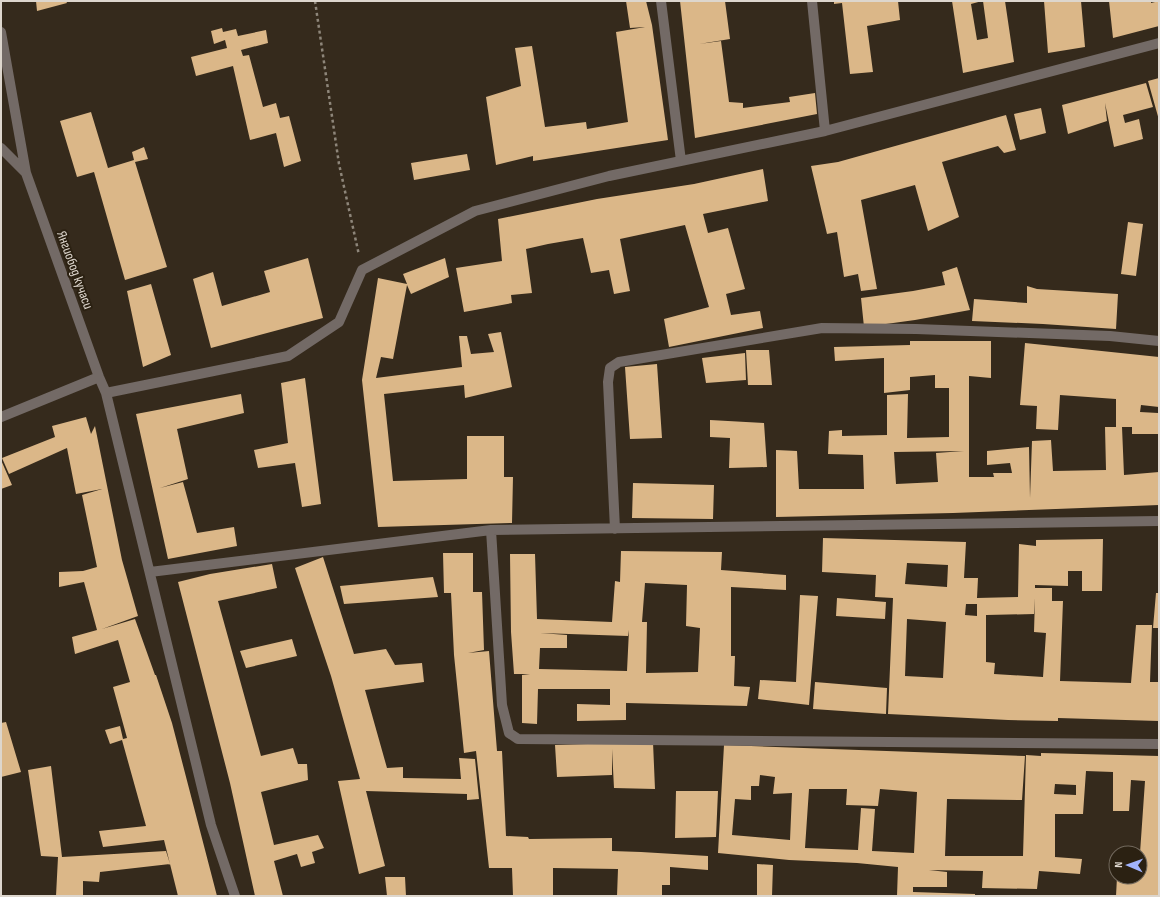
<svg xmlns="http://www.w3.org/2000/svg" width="1160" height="897" font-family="'Sofia Sans Condensed',sans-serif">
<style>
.building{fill:#dbb788;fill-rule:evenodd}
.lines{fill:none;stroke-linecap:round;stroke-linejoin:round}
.path{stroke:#8e867a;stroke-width:2.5;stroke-dasharray:3 3;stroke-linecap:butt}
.minor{stroke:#736a66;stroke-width:10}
.labels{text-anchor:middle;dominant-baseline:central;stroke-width:4;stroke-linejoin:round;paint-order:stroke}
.street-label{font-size:14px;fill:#ddd6cd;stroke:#2b2112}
</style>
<rect width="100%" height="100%" fill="#352a1c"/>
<!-- building -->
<path class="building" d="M36,1H66L67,3L37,11Z
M626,1H646L652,25L668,140L533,161V156L496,165L486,97L521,86L515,48L532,46L545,127L586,122L587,129L628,122L616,32L645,27L630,28Z
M680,1H725L730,39L699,44L721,41L729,102L743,103V108L790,102L789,97L815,93L817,114L695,138Z
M834,1H898L900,20L867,26L873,72L850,74L842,3L834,4Z
M952,1H982L971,4L977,40L988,38L983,1H1005L1014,62L963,73Z
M1044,1H1081L1085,47L1048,53Z
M1109,1H1151V3L1159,1V26L1113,38Z
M222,28L223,32L236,29L238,36L266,30L268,43L241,50L243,56L249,55L263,107L276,103L280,118L289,116L301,161L284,167L276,133L250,140L233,66L196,76L191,57L227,48L225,40L214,44L211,31Z
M1159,78V120L1148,81Z
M1146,83L1153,107L1123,115L1125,123L1139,119L1143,139L1114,147L1105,103L1107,121L1068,134L1062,105Z
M1041,108L1046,133L1020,140L1014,114Z
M91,112L108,168L134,160L132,152L144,147L148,159L135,162L167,267L125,280L94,172L77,177L60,121Z
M1006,115L1016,150L1004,153L998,146L942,162L959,217L928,231L915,185L861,200L877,289L861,291L858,274L844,277L837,232L827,234L811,166L838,162Z
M467,154L470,170L414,180L411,163Z
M763,169L768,201L703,214L708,233L728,228L745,289L726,294L731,315L760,311L763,328L669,347L664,319L709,307L685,225L620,239L630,291L614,294L609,270L591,273L583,238L548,244L526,249L532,293L511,295L512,303L464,312L456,268L502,261L498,219L597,199L694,184Z
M1128,222L1143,224L1136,276L1121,274Z
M308,258L323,318L211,348L193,279L213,272L222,306L270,292L264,271Z
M445,258L449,277L411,294L407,285L393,359L381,357L376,378L462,367L459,336H467L471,354L494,352L488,334L501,332L512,387L465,398L464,385L384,394L393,481L467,479V436H504V477H513L512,523L378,527L362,380L378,278L407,284L403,274Z
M957,267L970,310L915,320L864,327L861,298L913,291L945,285L942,272Z
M151,284L171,355L143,367L127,291Z
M1027,286L1037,289L1118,294L1116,329L1043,324L972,321L974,299L1027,303Z
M910,341H991V378L969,376V477H994L993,473H1012L1010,463L987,465V451L1029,447L1030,498L1032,441L1051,440L1053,471L1106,470L1105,427H1116V399L1060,395L1058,430L1036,429L1037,406L1020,405L1025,343L1159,357V407L1141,405L1140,412L1158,413L1159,434H1132V427H1122L1124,475L1159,472V505L953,513L776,517V450L797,451L799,489H864L863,455L828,454L829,431L842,430V436L887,435V395L908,394L907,438L949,437V388H935V375L910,377V390L884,393V358L835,361L834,347L910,345ZM964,451L936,453L938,482L896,484L894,452Z
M746,350H769L772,385H748Z
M745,353L746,380L706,383L702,358Z
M657,364L662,438L630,439L625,367Z
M305,378L321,504L302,507L295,463L258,468L254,450L288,443L281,383Z
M241,394L244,413L177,429L188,479L160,488L183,482L197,533L234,527L237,546L168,559L136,414Z
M86,417L91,434L95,426L122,560L138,616L102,629L135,619L155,675H156L172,723L217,896H178L164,840L103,847L99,831L146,826L122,740L110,744L105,730L120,726L123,739L127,738L113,687L130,682L118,640L75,654L72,637L97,630L84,582L59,587V572L83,571L97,567L82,495L102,489L76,494L67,448L9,474L2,458L55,437L52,426Z
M710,420L764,423L767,467L729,468L730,438L710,437Z
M1,460L12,485L1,489Z
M633,483L714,485L713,519L632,518Z
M823,538L966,542L964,578H978L977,598L1018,597L1019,544L1036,546V540L1103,539L1102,591H1082V571H1068V586L1035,585V588H1052V601H1063L1060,681L1131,683L1136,625H1152L1150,682H1159V721L1058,718V721L1008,720L888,714L893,598L875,597L876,575L822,572ZM907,563L948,565L947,587L905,584ZM1035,598L1034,632L1046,633L1043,677L994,674L995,663L986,662V615L1034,614ZM966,604H977V616L965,615ZM907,619L946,622L943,678L905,676Z
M621,551L722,552L721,570L786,575V590L731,587V656H735L734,686L750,687L747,706L626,703V720L577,721V704L610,705V689H538L537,724L522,723V675L530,674H514L511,632L510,554H535L537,619L612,622L615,581L620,582ZM645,583L687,585L686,626L700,628L698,672L646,673L647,622H642ZM629,630L627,671L539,669L540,648H567V635L540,633L628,636Z
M443,553H473V592H482L484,650L468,653L489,651L497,751H502L506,836L528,837L529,839L612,838V851L641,852L708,856V870L670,867V885H662V896H617L618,869L553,868V896H513L512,868H489L476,751L464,753L454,655L451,593H444Z
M323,557L354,654L386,649L395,665L422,663L424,682L365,690L387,768L403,767V778L461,779L459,758L475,759L479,799L467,800V794L366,791L385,866L359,874L338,781L360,779L331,676L295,568Z
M272,564L277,588L218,601L261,756L293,748L298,764H307L308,780L261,792L274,845L318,835L324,848L312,852L315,863L301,867L297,854L274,861L283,896H255L230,783L178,582L210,574Z
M433,577L438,597L344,604L340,586Z
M1156,593H1159V628H1153Z
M800,595L818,596L809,705L758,699L760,680L796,682Z
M837,598L886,602L885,619L836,616Z
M292,639L297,656L246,668L240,651Z
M815,682L887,688L886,714L813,709Z
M6,722L21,772L1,777V723Z
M653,742L655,789L614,788L612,749V775L557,777L555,745Z
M724,745L1025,756L1022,800L947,799L945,856H1023L1026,755L1041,756V753L1159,756V896H1116L1117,877H1140V853L1145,781L1131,780L1129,811H1113V772L1086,771L1083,814H1055V857L1082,859L1080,874L1039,871L1037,889L982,888L983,871L929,870L947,872V887H913V892L975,894V896H897L898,867L857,863L789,860L718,853ZM760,775L775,777L773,794L792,793L790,840L732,835L735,799L751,800V786H759ZM1055,784L1076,785V795L1054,794ZM809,789H847L846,805L878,806L880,789L917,792L914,853L872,851L875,809L861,808L858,850L805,848Z
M51,766L62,857L166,851L170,864L100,872L99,882L83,881V896H56L58,857L41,856L28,770Z
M676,791H718L716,837L675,838Z
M757,864L773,865L772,896H757Z
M385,877H405L406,896H387Z"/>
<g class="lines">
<!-- path -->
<path class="path" d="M315,1L339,164L359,255"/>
<!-- minor -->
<path class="minor" d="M661,1L681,161
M1,32L26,173
M825,131L1159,43
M1,148L26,173L99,377L106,393L211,825L235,896
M106,393L288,356L339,322L362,270L475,211L609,176L825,131L812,1
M1,417L99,377
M615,529L608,382L610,368L619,362L822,328L916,329L1110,336L1159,341
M491,530L502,705L509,733L518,739L1159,744
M150,572L491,530L1159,521"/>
</g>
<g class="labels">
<!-- street labels -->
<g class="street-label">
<text transform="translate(75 270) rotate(70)">Янгиобод кучаси</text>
</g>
</g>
<!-- border -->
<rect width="1160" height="897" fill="none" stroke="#ddd6cd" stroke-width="4"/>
<!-- north arrow -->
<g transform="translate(1128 865) rotate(272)"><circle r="19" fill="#2b2112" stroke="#72695d"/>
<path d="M0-3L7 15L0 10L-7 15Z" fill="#a1b3fd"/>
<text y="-6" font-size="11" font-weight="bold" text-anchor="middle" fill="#ddd6cd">N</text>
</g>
</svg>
